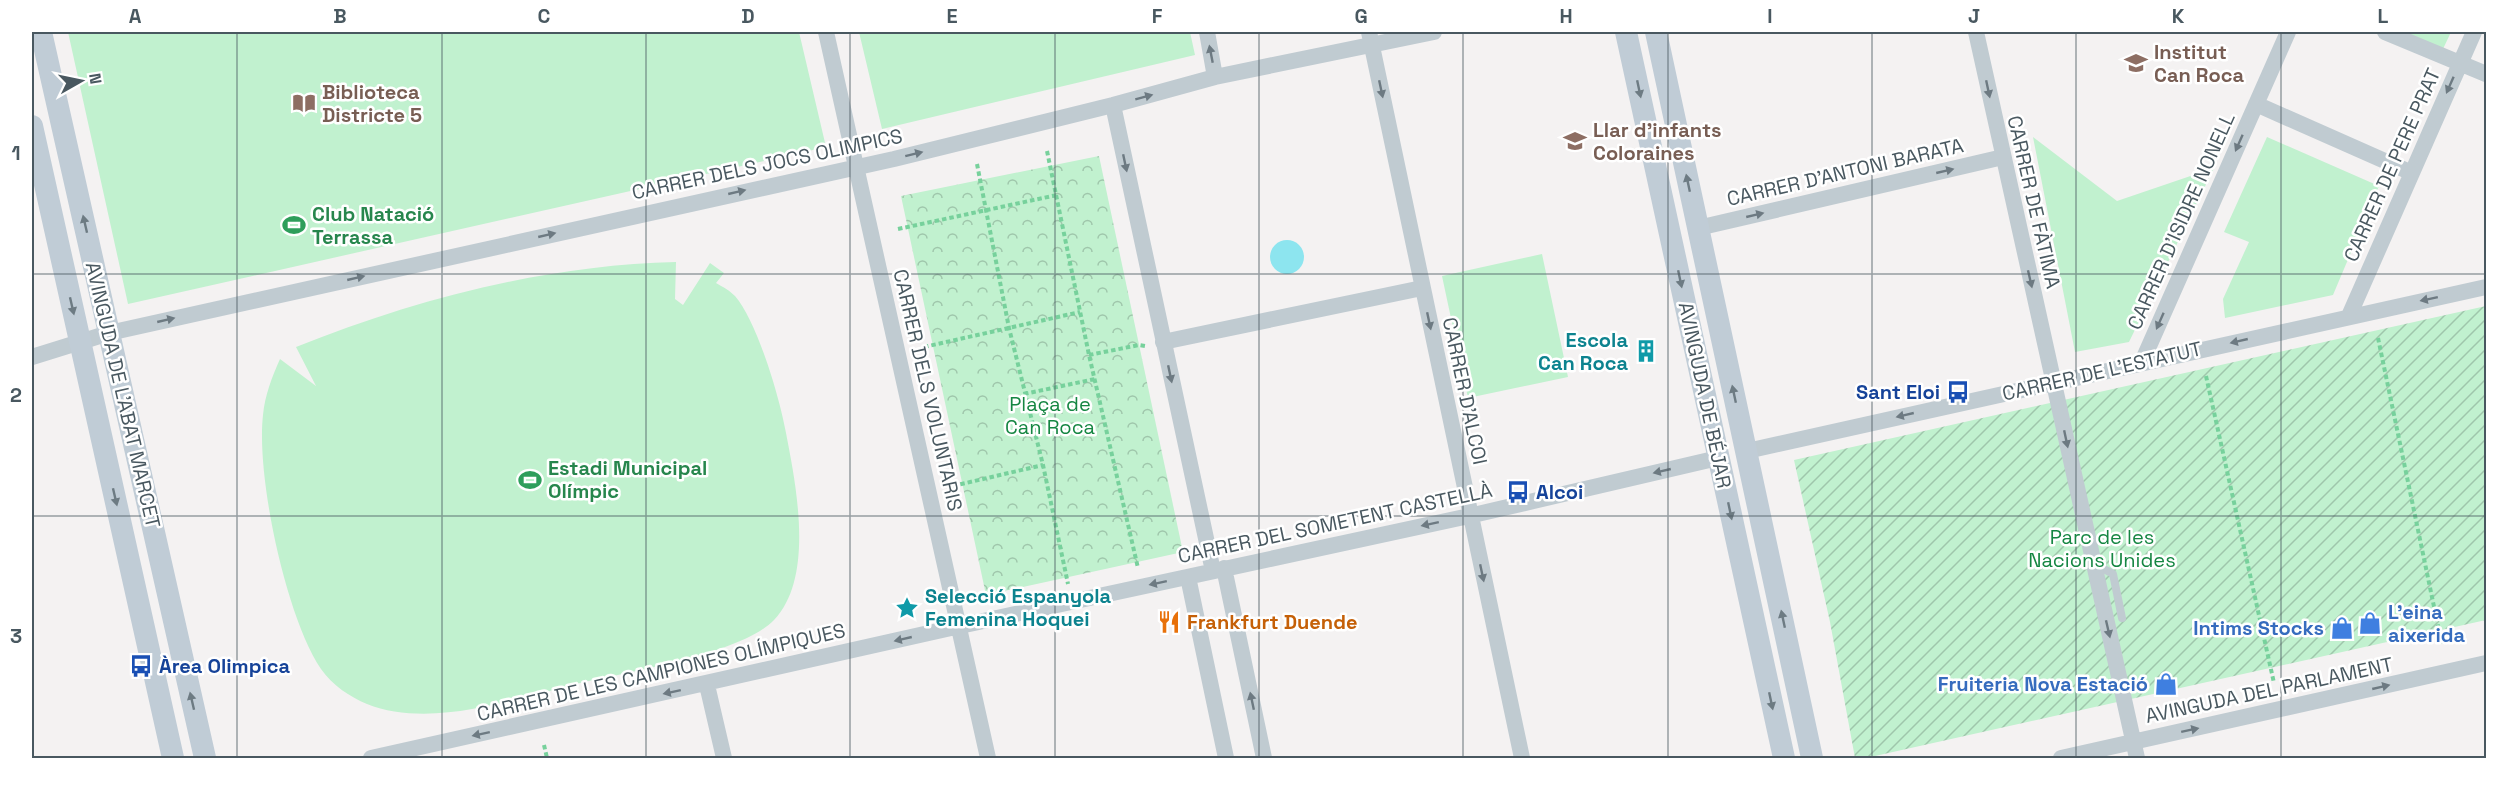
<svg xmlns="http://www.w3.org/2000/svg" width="2518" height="790" font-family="'Space Grotesk',sans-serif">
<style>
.grass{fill:#c1f1cf}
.forest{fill:url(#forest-crowns)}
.garden{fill:url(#garden-furrows)}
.water{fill:#8de5ef}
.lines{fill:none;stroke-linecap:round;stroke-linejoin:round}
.path{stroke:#77d19c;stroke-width:4;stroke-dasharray:4.5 3;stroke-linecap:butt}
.lane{stroke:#c0cbd1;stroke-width:8}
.street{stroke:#c0cbd1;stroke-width:16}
.secondary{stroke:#c0ccd6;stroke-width:22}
.oneway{fill:#6d7a82}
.oneway2{fill:#6d7b83}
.grid{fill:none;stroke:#495860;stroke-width:1.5;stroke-opacity:0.55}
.labels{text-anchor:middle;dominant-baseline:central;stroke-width:5;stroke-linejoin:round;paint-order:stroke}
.education-label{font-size:20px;font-weight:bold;fill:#785e54;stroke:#fff;text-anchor:start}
.street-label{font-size:20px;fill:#495860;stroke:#fff}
.leisure-label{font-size:20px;font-weight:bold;fill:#27864d;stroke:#fff;text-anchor:start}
.culture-label{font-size:20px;font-weight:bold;fill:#0d838f;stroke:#fff;text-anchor:end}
.transit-label{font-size:20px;font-weight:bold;fill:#164399;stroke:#fff;text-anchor:start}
.park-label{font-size:20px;fill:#158642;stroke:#fff}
.shop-label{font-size:20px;font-weight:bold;fill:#366cbe;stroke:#fff;text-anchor:end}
.food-label{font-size:20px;font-weight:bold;fill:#c56008;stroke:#fff;text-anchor:start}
.neatline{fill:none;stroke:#495860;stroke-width:2}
.grid-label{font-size:20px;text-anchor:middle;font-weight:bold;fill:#495860}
</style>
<defs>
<pattern id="forest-crowns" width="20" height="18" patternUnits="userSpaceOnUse" patternTransform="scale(1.5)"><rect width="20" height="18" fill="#c1f1cf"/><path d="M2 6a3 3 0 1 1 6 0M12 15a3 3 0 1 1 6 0" fill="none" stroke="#9fc6ab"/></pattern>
<pattern id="garden-furrows" width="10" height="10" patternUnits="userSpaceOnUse" patternTransform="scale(1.5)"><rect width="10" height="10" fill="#c1f1cf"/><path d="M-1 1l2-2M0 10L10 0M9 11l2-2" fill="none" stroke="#9fc6ab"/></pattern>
</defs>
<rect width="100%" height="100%" fill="#f4f2f2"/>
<!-- grass -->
<path class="grass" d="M68,32H799L826,147L128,304Z
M859,32H1190L1195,55L882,129Z
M2405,32H2451L2443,49Z
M2033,137L2117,201L2214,168L2129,342L2075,352Z
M2267,137L2379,186L2333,295L2225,318L2223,299L2249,242L2224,232Z
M1542,254L1568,377L1468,398L1442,276Z
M676,262L675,299L683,305L710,263L724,273L716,283C723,287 729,290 735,296C757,321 780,399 786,433C796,485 815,577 774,620C741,654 628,672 580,683C544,692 508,703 472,709C439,715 399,717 367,704C350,697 332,685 321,669C286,617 256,477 263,415C265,395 272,377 280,359L316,386L296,347C416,299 546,265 676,262Z"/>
<!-- forest -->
<path class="forest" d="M1099,156L1183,552L986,595L901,196Z"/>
<!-- garden -->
<path class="garden" d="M2486,306V620L1866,758H1855L1830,622L1794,460Z"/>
<!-- water -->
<path class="water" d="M1270 257a17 17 0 1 1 34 0a17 17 0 1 1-34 0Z"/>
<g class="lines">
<!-- path -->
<path class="path" d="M1047,151L1089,355L1138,568
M977,164L1009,328L1043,465L1068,584
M898,229L1057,195
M2378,338L2442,645
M924,347L1080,312
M1089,355L1139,345L1145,346
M2206,376L2274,683
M1024,394L1095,379
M953,486L1043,465
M544,745L547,758"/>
<!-- lane -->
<path class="lane" d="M2095,569H2104L2113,574L2122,618"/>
<!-- street -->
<path class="street" d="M826,32L988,758
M1207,32L1215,77
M1369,32L1522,758
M1976,32L2137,758
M2385,32L2486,74
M2256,104L2412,173
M1113,105L1213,571
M1698,228L2003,157
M2349,316L2474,32
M1163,342L1422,288
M32,357L109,333L894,159L1113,105L1215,77L1434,32
M2142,362L2288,32
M1747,451L2486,287
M1224,568L1264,758
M1188,577L1226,758
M707,685L724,758
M371,758L960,626L1469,516L1718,458
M2061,758L2486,663"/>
<!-- secondary -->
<path class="secondary" d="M41,32L205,758
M1626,32L1784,758
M1656,32L1812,758
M32,126L173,758"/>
</g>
<!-- one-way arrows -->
<defs><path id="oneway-solid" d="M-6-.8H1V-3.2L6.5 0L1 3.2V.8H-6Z" transform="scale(1.5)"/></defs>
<g class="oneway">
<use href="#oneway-solid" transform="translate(1211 54) rotate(-101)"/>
<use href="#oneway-solid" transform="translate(2450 85) rotate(114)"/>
<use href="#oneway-solid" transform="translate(1381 89) rotate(78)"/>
<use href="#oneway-solid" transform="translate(1988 89) rotate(78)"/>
<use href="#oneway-solid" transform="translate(1144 97) rotate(-15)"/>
<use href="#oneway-solid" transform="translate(2239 143) rotate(114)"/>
<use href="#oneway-solid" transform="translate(914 154) rotate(-14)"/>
<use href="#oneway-solid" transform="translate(1125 163) rotate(78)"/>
<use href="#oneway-solid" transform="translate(1945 171) rotate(-13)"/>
<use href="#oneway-solid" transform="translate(737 192) rotate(-13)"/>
<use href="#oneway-solid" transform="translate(1755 215) rotate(-13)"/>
<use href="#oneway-solid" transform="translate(547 235) rotate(-13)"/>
<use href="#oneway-solid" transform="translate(356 278) rotate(-13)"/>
<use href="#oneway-solid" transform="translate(2030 279) rotate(77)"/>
<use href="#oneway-solid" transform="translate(2429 299) rotate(168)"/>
<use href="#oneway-solid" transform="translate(166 320) rotate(-13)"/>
<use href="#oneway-solid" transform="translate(1429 321) rotate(78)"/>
<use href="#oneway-solid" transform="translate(2160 321) rotate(114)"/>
<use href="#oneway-solid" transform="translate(2239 341) rotate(167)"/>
<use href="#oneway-solid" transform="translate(1170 374) rotate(78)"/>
<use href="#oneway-solid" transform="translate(1905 415) rotate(167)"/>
<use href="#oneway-solid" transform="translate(2066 439) rotate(78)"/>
<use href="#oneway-solid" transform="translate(1662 471) rotate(167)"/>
<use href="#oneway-solid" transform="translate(1430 524) rotate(168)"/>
<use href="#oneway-solid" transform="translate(1482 573) rotate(78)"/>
<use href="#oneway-solid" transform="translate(1158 583) rotate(168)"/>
<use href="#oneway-solid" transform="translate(2108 629) rotate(77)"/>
<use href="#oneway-solid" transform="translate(903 639) rotate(167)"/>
<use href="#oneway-solid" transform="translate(2381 687) rotate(-13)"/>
<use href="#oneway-solid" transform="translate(672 692) rotate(168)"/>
<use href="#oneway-solid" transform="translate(1252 701) rotate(-102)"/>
<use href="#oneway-solid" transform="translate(2190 730) rotate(-12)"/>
<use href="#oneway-solid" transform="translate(481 734) rotate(168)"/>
</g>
<g class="oneway2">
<use href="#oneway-solid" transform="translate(1639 89) rotate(78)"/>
<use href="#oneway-solid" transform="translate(1688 183) rotate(-102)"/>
<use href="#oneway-solid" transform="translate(85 224) rotate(-103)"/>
<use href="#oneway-solid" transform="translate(1680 279) rotate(78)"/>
<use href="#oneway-solid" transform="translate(72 306) rotate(77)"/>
<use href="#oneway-solid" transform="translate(1734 394) rotate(-102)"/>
<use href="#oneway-solid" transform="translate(115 497) rotate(77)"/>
<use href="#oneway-solid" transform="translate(1730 511) rotate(78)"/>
<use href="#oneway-solid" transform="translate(1783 619) rotate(-102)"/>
<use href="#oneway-solid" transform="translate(192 701) rotate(-103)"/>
<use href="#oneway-solid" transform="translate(1771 701) rotate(78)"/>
</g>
<!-- grid -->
<path class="grid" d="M237,32V758M442,32V758M646,32V758M850,32V758M1055,32V758M1259,32V758M1463,32V758M1668,32V758M1872,32V758M2076,32V758M2281,32V758M32,274H2486M32,516H2486"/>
<!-- icons -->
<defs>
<g id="school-bare" transform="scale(1.8)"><path d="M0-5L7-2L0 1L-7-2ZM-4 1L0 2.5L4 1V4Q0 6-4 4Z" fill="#8d6e63" stroke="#fff" stroke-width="2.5" paint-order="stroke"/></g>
<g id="library-bare" transform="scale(1.8)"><path d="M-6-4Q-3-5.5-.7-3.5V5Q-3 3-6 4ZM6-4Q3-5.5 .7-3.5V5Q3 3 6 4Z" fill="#8d6e63" stroke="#fff" stroke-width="2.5" paint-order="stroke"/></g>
<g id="stadium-bare" transform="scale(1.8)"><path d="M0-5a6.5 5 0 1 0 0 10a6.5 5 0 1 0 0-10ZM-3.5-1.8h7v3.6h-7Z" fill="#2e9e5b" stroke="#fff" stroke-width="2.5" paint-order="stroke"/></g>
<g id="building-bare" transform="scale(1.8)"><path d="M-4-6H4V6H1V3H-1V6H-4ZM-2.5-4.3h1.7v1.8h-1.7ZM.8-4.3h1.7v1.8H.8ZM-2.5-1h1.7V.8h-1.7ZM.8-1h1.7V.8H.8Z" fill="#0f9aa8" stroke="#fff" stroke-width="2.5" paint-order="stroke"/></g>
<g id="bus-bare" transform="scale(1.8)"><path d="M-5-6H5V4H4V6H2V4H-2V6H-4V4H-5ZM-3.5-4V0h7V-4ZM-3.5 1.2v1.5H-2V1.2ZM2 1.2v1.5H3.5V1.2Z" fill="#1a4fb4" stroke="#fff" stroke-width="2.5" paint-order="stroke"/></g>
<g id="sight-bare" transform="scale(1.8)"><path d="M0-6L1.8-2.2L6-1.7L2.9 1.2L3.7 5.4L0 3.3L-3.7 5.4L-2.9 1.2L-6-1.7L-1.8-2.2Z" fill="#0f9aa8" stroke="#fff" stroke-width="2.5" paint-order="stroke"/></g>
<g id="restaurant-bare" transform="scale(1.8)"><path d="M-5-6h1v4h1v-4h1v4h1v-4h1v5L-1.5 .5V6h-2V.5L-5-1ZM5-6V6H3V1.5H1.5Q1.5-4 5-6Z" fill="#e8710a" stroke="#fff" stroke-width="2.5" paint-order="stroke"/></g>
<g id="shop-bare" transform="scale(1.8)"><path d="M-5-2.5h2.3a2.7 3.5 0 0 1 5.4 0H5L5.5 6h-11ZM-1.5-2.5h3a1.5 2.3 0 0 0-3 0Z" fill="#3f7fe0" stroke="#fff" stroke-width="2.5" paint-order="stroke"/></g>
</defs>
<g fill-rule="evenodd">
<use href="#school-bare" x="2136" y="63"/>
<use href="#library-bare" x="304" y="103"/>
<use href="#school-bare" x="1575" y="141"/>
<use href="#stadium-bare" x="294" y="225"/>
<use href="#building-bare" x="1646" y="351"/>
<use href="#bus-bare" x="1958" y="392"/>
<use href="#stadium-bare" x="530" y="480"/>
<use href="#bus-bare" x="1518" y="492"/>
<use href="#sight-bare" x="907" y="608"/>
<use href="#restaurant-bare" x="1169" y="622"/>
<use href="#shop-bare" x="2370" y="623"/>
<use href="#shop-bare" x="2342" y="628"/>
<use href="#bus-bare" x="141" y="666"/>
<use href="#shop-bare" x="2166" y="684"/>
</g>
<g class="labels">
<!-- education labels -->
<g class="education-label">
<text x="2154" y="52">Institut<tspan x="2154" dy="23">Can Roca</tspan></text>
<text x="322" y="92">Biblioteca<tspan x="322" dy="23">Districte 5</tspan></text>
<text x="1593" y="130">Llar d'infants<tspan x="1593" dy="23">Coloraines</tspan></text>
</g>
<!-- street labels -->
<g class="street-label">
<text transform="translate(767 164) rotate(-12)">CARRER DELS JOCS OLIMPICS</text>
<text transform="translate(2392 165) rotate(-66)">CARRER DE PERE PRAT</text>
<text transform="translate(1845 172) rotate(-13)">CARRER D'ANTONI BARATA</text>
<text transform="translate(2034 202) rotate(77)">CARRER DE FÀTIMA</text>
<text transform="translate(2181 221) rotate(-66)">CARRER D'ISIDRE NONELL</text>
<text transform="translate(2102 371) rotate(-13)">CARRER DE L'ESTATUT</text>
<text transform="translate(928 390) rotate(77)">CARRER DELS VOLUNTARIS</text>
<text transform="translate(1465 391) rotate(78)">CARRER D'ALCOI</text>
<text transform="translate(123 395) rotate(77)">AVINGUDA DE L'ABAT MARCET</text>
<text transform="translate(1705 395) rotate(78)">AVINGUDA DE BÉJAR</text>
<text transform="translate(1335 523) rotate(-12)">CARRER DEL SOMETENT CASTELLÀ</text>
<text transform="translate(661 672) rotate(-13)">CARRER DE LES CAMPIONES OLÍMPIQUES</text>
<text transform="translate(2269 690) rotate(-12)">AVINGUDA DEL PARLAMENT</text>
</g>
<!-- leisure labels -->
<g class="leisure-label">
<text x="312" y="214">Club Natació<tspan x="312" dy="23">Terrassa</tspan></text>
<text x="548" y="468">Estadi Municipal<tspan x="548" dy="23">Olímpic</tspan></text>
</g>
<!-- culture labels -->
<g class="culture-label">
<text x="1628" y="340">Escola<tspan x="1628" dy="23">Can Roca</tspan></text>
<text x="925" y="596" text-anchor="start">Selecció Espanyola<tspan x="925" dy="23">Femenina Hoquei</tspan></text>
</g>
<!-- transit labels -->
<g class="transit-label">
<text x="1940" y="392" text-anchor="end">Sant Eloi</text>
<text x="1536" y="492">Alcoi</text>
<text x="159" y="666">Àrea Olimpica</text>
</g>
<!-- park labels -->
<g class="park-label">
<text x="1050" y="404">Plaça de<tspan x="1050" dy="23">Can Roca</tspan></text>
<text x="2102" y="537">Parc de les<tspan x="2102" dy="23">Nacions Unides</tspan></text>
</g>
<!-- shop labels -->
<g class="shop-label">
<text x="2388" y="612" text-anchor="start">L'eina<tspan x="2388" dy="23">aixerida</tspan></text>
<text x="2324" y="628">Intims Stocks</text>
<text x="2148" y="684">Fruiteria Nova Estació</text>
</g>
<!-- food labels -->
<g class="food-label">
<text x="1187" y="622">Frankfurt Duende</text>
</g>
</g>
<!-- border -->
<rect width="2518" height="790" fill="none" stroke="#ffffff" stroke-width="66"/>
<!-- north arrow -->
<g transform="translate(81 81) rotate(81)" stroke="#ffffff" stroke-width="4.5" paint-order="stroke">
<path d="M0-4.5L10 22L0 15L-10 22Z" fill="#495860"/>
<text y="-9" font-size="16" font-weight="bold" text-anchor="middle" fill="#495860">N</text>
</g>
<rect x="33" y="33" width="2452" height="724" class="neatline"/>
<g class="grid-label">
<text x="135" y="23">A</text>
<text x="340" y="23">B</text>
<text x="544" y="23">C</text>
<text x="748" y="23">D</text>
<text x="952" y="23">E</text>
<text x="1157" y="23">F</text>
<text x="1361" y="23">G</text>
<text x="1566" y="23">H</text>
<text x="1770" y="23">I</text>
<text x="1974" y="23">J</text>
<text x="2178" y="23">K</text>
<text x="2383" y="23">L</text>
<text x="16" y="160">1</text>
<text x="16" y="402">2</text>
<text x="16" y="643">3</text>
</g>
</svg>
